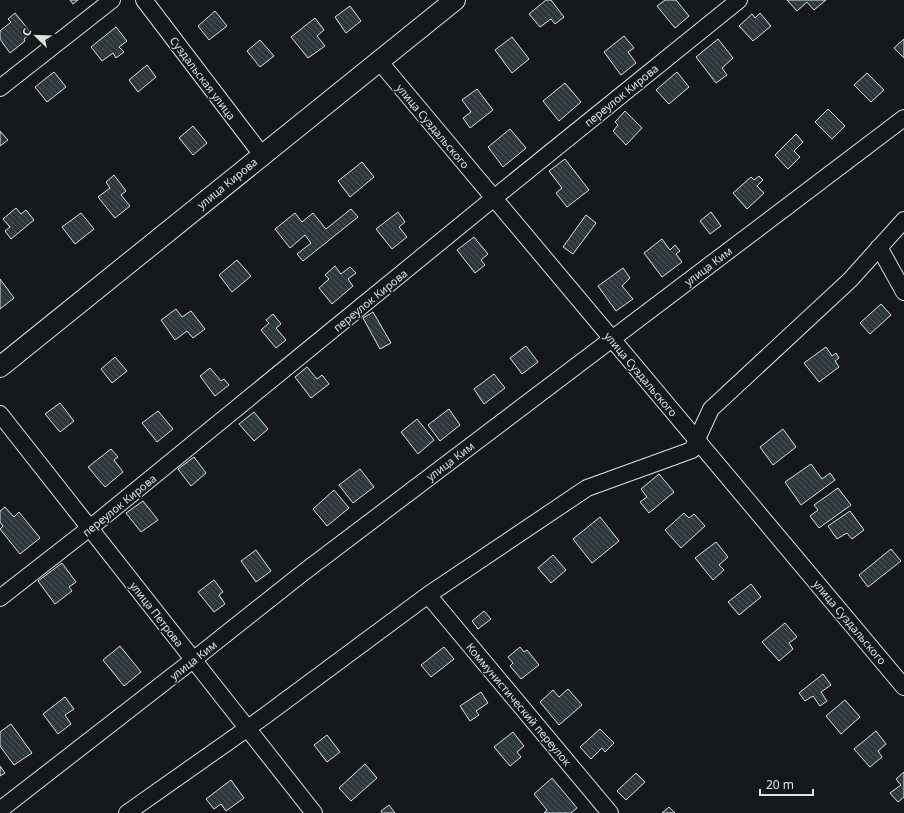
<svg xmlns="http://www.w3.org/2000/svg" width="904" height="813" font-family="'Noto Sans',sans-serif">
<style>
.building{fill:url(#building-back-hatch);stroke:#d8e6dc}
.lines{fill:none;stroke-linecap:round;stroke-linejoin:round}
.minor-casing{stroke:#d8e6dc;stroke-width:18}
.tertiary-casing{stroke:#d8e6dc;stroke-width:22}
.minor{stroke:#14181c;stroke-width:16}
.tertiary{stroke:#14181c;stroke-width:20}
.labels{text-anchor:middle;dominant-baseline:central;stroke-width:3;stroke-linejoin:round;paint-order:stroke}
.street-label{font-size:11px;fill:#d8e6dc;stroke:#14181c}
</style>
<defs>
<pattern id="building-back-hatch" width="6" height="6" patternUnits="userSpaceOnUse"><rect width="6" height="6" fill="#2c363c"/><path d="M-1 5l2 2M0 0l6 6M5-1l2 2" fill="none" stroke="#4a5358"/></pattern>
</defs>
<rect width="100%" height="100%" fill="#14181c"/>
<!-- building -->
<path class="building" d="M70,0H78L73,4Z
M546,0H551L564,17L555,24L551,19L540,27L529,14Z
M665,0H676L689,16L675,28L657,6Z
M787,0H826L814,10L807,2L797,11Z
M350,6L361,21L346,33L335,17Z
M215,11L227,26L209,40L198,26Z
M15,13L31,33L24,39L25,41L10,53L0,39V31L11,22L8,19Z
M760,13L771,26L753,41L739,26L752,14L755,18Z
M315,18L324,30L317,36L325,46L308,58L291,37Z
M116,27L127,41L119,47L124,52L116,58L113,53L102,61L91,47Z
M624,36L634,48L628,52L636,63L621,75L604,52Z
M512,37L529,59L512,73L495,50Z
M718,39L733,58L722,68L727,75L716,83L696,57Z
M904,39V58L894,48Z
M260,40L274,56L260,67L247,51Z
M147,65L156,77L138,92L129,80Z
M54,72L66,87L47,102L35,87Z
M677,72L689,87L669,104L656,90Z
M867,73L884,90L871,102L854,85Z
M565,83L581,102L559,121L543,101Z
M477,89L493,110L470,128L463,118L471,112L462,100Z
M828,109L845,126L832,139L815,122Z
M625,111L642,128L626,145L613,131L618,125L615,122Z
M193,126L207,143L193,155L179,138Z
M510,129L526,148L503,167L488,147Z
M0,131L8,140L0,146Z
M796,134L803,142L794,151L800,157L788,169L775,155Z
M565,159L589,190L567,207L556,193L562,188L549,171Z
M362,162L374,177L350,197L338,181Z
M114,175L126,191L121,195L130,206L115,218L98,197L110,188L106,182Z
M759,176L763,180L757,186L764,193L747,209L733,193L751,177L754,180Z
M16,208L21,214L26,210L34,220L11,239L5,231L10,227L3,219Z
M351,209L358,217L303,261L297,254L311,243L305,235L290,248L275,229L295,213L302,222L313,213L326,229Z
M398,212L405,222L399,227L407,237L392,249L376,229Z
M711,212L721,226L710,234L700,221Z
M81,213L94,229L75,244L62,227Z
M586,215L596,223L573,254L563,247Z
M474,237L488,254L481,260L485,265L475,273L457,250Z
M662,239L670,250L675,245L680,251L676,254L682,262L662,277L644,253Z
M237,260L251,276L232,292L219,275Z
M335,266L341,274L350,267L356,273L348,279L353,286L332,304L319,288L329,279L325,275Z
M623,268L630,278L622,286L633,299L616,311L598,286Z
M0,279L14,298L0,309Z
M881,304L891,315L870,334L860,323Z
M176,309L182,317L191,311L205,329L193,338L187,331L175,340L161,320Z
M373,312L391,343L380,349L363,318Z
M273,314L281,324L276,328L286,340L276,348L261,330L269,323L266,320Z
M526,346L538,362L522,374L510,358Z
M826,347L832,356L836,353L839,358L835,361L839,367L819,382L804,363Z
M115,357L127,371L112,383L101,369Z
M307,367L317,379L322,375L329,384L311,398L295,377Z
M210,368L221,381L224,379L229,385L215,396L200,376Z
M494,374L505,388L484,404L474,389Z
M60,403L74,421L60,432L45,414Z
M449,409L460,425L440,441L428,425Z
M158,411L173,429L157,442L142,423Z
M254,412L268,429L254,441L239,424Z
M417,419L434,440L418,454L401,432Z
M783,429L796,447L773,465L760,447Z
M111,449L118,457L114,460L123,472L105,487L88,467Z
M194,457L206,473L191,486L178,469Z
M811,464L822,479L830,473L835,480L801,505L785,482Z
M360,469L374,487L353,503L339,485Z
M659,474L674,492L649,513L640,502L647,497L641,489Z
M838,488L851,505L819,528L810,516L818,510L814,505Z
M334,490L349,508L327,526L313,509Z
M143,501L158,520L141,532L126,513Z
M5,507L14,517L19,512L40,538L20,554L0,529L3,526L0,522V511Z
M850,511L864,530L852,539L847,533L837,539L828,526Z
M684,513L689,518L694,514L705,526L681,548L665,530Z
M600,517L619,541L592,563L573,539Z
M716,542L728,557L719,565L724,570L713,580L695,558Z
M891,549L901,561L868,587L859,575Z
M256,550L271,571L256,582L241,561Z
M553,555L566,570L551,583L538,568Z
M62,563L76,582L69,587L72,591L55,604L38,581Z
M214,580L223,592L219,595L225,604L214,612L198,592Z
M751,584L761,597L739,615L728,602Z
M484,611L491,619L478,629L472,621Z
M785,623L797,637L789,643L793,649L779,661L762,642Z
M120,646L141,672L124,686L103,660Z
M444,647L454,659L431,677L421,665Z
M520,647L524,652L527,650L539,665L521,679L510,666L513,663L508,657Z
M823,674L831,685L821,692L827,701L820,706L813,696L805,701L799,693Z
M568,689L582,705L559,725L540,702L553,690L559,697Z
M481,692L488,703L476,711L479,715L470,721L460,706Z
M65,697L74,709L65,715L71,724L58,734L43,714Z
M845,700L860,717L841,734L826,716Z
M11,724L32,753L14,765L0,746V732Z
M600,729L614,743L605,752L602,748L591,759L580,747Z
M876,731L886,744L878,751L882,757L870,767L854,749Z
M513,732L524,746L517,752L521,757L510,766L494,747Z
M327,735L340,752L327,762L314,745Z
M365,764L377,778L351,801L339,788Z
M0,766L5,773L0,776Z
M904,772V797L898,802L890,793L901,785L896,779Z
M636,773L645,782L626,800L617,791Z
M552,778L577,808L571,813H544L547,810L534,794Z
M231,780L244,798L226,811L221,804L214,809L206,799Z
M389,805L395,813H382L381,811Z
M669,807L675,813H662Z"/>
<g class="lines">
<!-- minor casing -->
<g class="minor-casing">
<path id="minor" d="M144,0L262,155
M379,61L904,687
M0,88L112,0
M879,247L904,292
M0,414L314,813
M428,595L610,813
M0,598L96,523L494,198L739,0
M0,810L193,660L304,572L904,118
M127,813L262,718L428,595L587,488L692,450L711,409L850,280L904,220"/>
</g>
<!-- tertiary casing -->
<g class="tertiary-casing">
<path id="tertiary" d="M0,367L455,0"/>
</g>
<!-- minor -->
<use href="#minor" class="minor"/>
<!-- tertiary -->
<use href="#tertiary" class="tertiary"/>
</g>
<g class="labels">
<!-- street labels -->
<g class="street-label">
<text transform="translate(203 78) rotate(53)">Суздальская улица</text>
<text transform="translate(621 95) rotate(-39)">переулок Кирова</text>
<text transform="translate(433 126) rotate(50)">улица Суздальского</text>
<text transform="translate(227 183) rotate(-39)">улица Кирова</text>
<text transform="translate(708 266) rotate(-37)">улица Ким</text>
<text transform="translate(370 300) rotate(-39)">переулок Кирова</text>
<text transform="translate(641 374) rotate(50)">улица Суздальского</text>
<text transform="translate(450 461) rotate(-37)">улица Ким</text>
<text transform="translate(119 505) rotate(-39)">переулок Кирова</text>
<text transform="translate(157 614) rotate(52)">улица Петрова</text>
<text transform="translate(850 622) rotate(50)">улица Суздальского</text>
<text transform="translate(193 660) rotate(-38)">улица Ким</text>
<text transform="translate(519 704) rotate(50)">Коммунистический переулок</text>
</g>
</g>
<!-- north arrow -->
<g transform="translate(36 36) rotate(293)" stroke="#14181c" stroke-width="3" paint-order="stroke">
<path d="M0-3L7 15L0 10L-7 15Z" fill="#d8e6dc"/>
<text y="-6" font-size="11" font-weight="bold" text-anchor="middle" fill="#d8e6dc">С</text>
</g>
<!-- scale -->
<path d="M760 789v6h53v-6" fill="none" stroke="#d8e6dc" stroke-width="2"/>
<text x="766" y="789" font-size="12" fill="#d8e6dc" stroke="#14181c" stroke-width="3" paint-order="stroke">20 m</text>
</svg>
